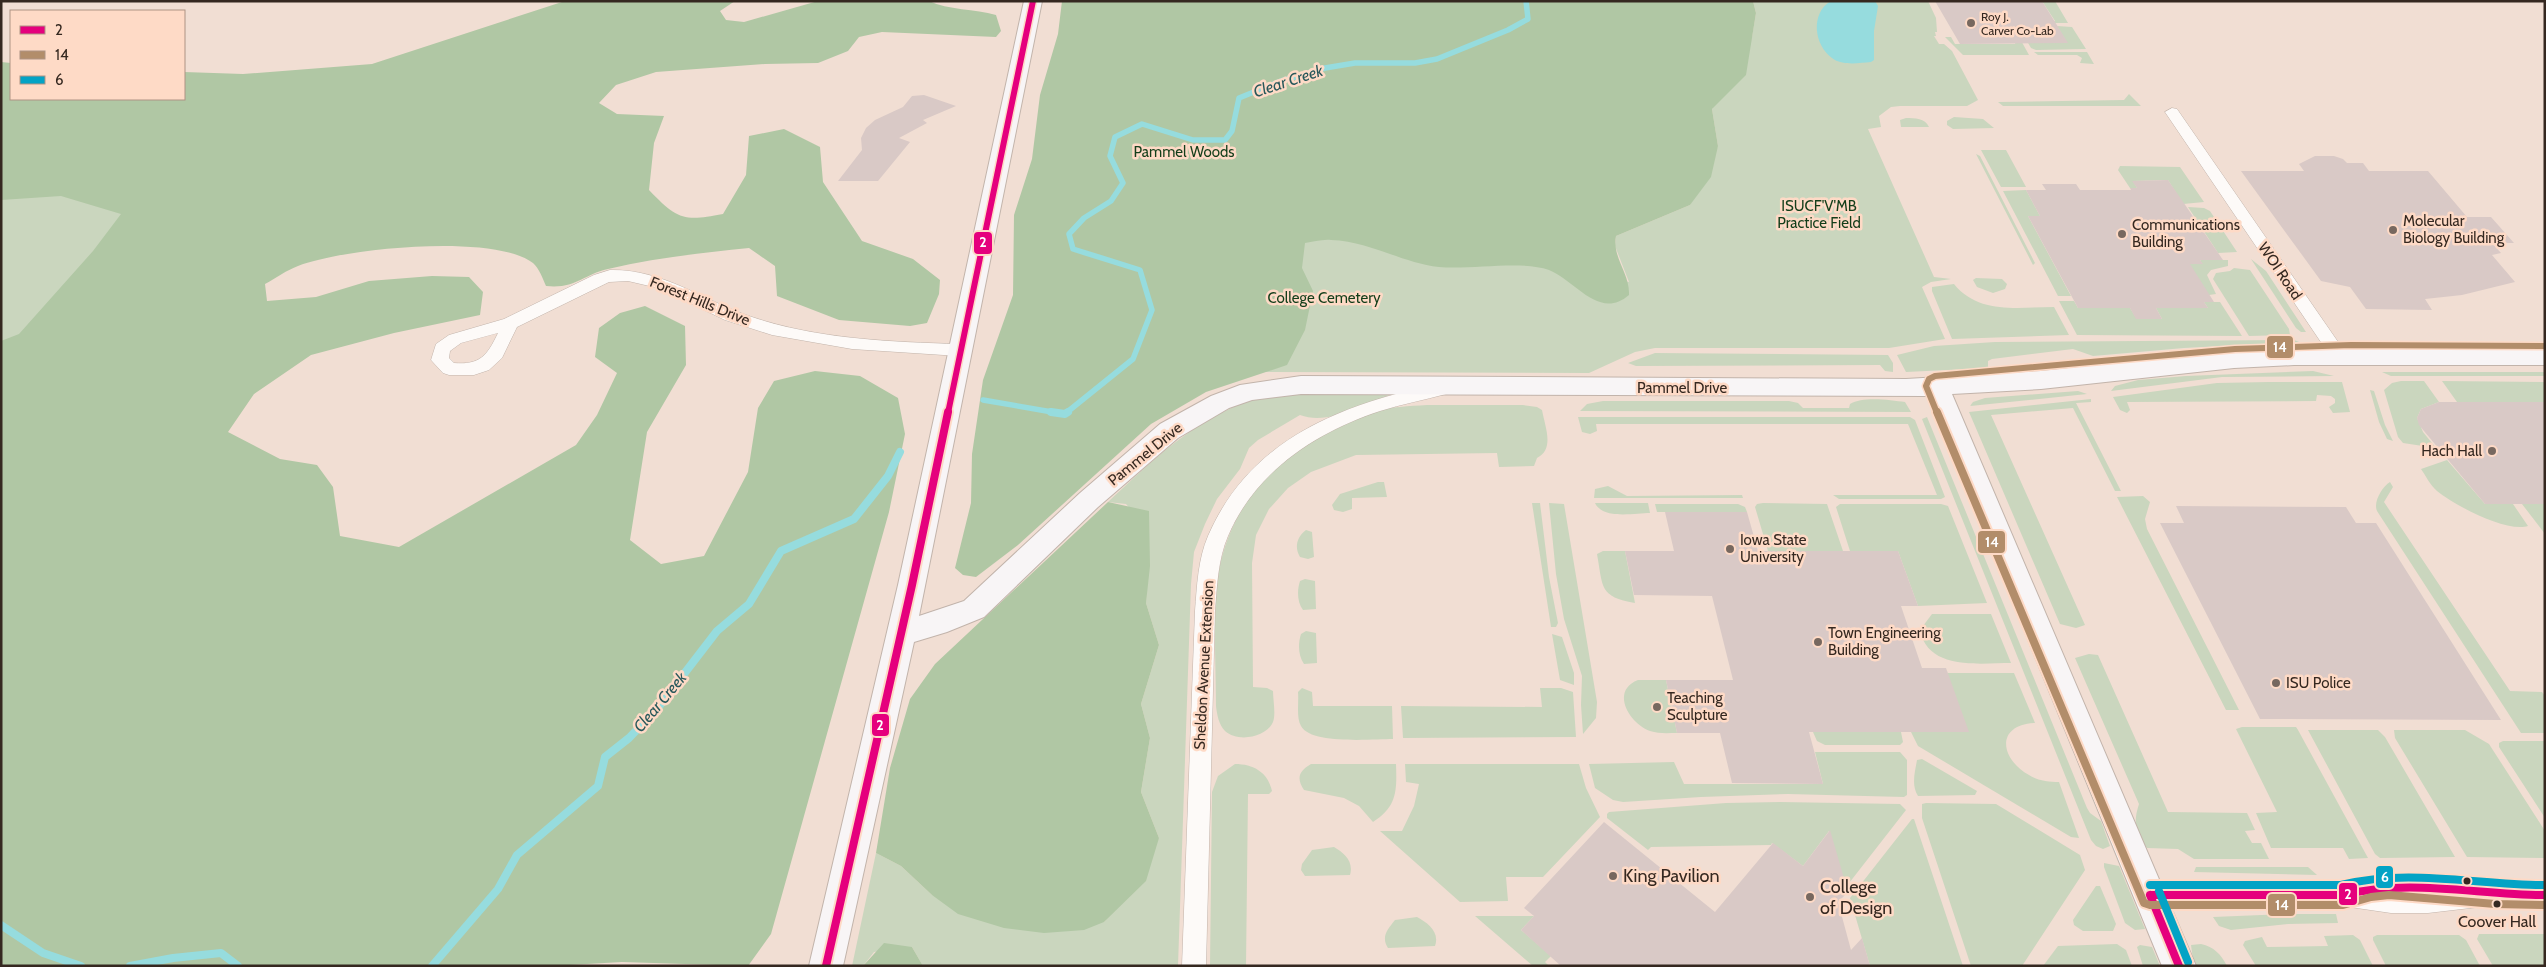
<svg xmlns="http://www.w3.org/2000/svg" width="2546" height="967" font-family="Cabin,sans-serif">
<style>
.green{fill:#cad6be}
.forest{fill:#b0c7a4}
.water{fill:#96dcde}
.lines{fill:none;stroke-linecap:round;stroke-linejoin:round}
.stream-far1{stroke:#96dcde;stroke-width:5.5}
.stream{stroke:#96dcde;stroke-width:8}
.building{fill:#d9c9c6}
.street-casing{stroke:#c2b4ab;stroke-width:1}
.secondary-casing{stroke:#c2b4ab;stroke-width:2}
.street{fill:#fdfaf8;fill-rule:evenodd}
.secondary{fill:#f8f5f6;fill-rule:evenodd}
.bus-1-far1-casing{stroke:#fedac6;stroke-width:9}
.bus-1-casing{stroke:#fedac6;stroke-width:12}
.bus-2-far1-casing{stroke:#fedac6;stroke-width:9}
.bus-2-casing{stroke:#fedac6;stroke-width:12}
.bus-3-casing{stroke:#fedac6;stroke-width:12}
.bus-1-far1{stroke:#e5007d;stroke-width:6}
.bus-1{stroke:#e5007d;stroke-width:8}
.bus-2-far1{stroke:#b28d6a;stroke-width:6}
.bus-2{stroke:#b28d6a;stroke-width:8}
.bus-3{stroke:#03a3c5;stroke-width:8}
.poi-dot{fill:#77685f;stroke:#fedac6;stroke-width:2}
.bus-dot{fill:#352820;stroke:#fedac6;stroke-width:2}
.labels{text-anchor:middle;dominant-baseline:central;stroke-width:5;stroke-linejoin:round;paint-order:stroke}
.far-poi-label{font-size:12px;fill:#352820;stroke:#fedac6;text-anchor:start}
.park-label{font-size:15px;fill:#133e1a;stroke:#fedac6}
.poi-label{font-size:15px;fill:#352820;stroke:#fedac6;text-anchor:start}
.street-label{font-size:15px;fill:#352820;stroke:#fedac6}
.water-label{font-size:16px;font-style:italic;fill:#28585b;stroke:#fedac6}
.near-bus-label{font-size:16px;fill:#352820;stroke:#fedac6}
.near-poi-label{font-size:18px;fill:#352820;stroke:#fedac6;text-anchor:start}
.line-badge{stroke:#fedac6;stroke-width:2}
.badge-label{font-size:14px;text-anchor:middle;font-weight:bold;fill:#fff}
</style>
<rect width="100%" height="100%" fill="#f1ded3"/>
<!-- green -->
<path class="green" d="M1753,1H1928L1936,18L1937,32H1935L1936,36H1934L1939,44H1944L1952,51L1978,100L1967,106H1900L1891,107L1879,116L1881,127L1868,129L1934,277L1951,279L1931,282L1922,287L1945,339L1889,348H1655L1635,352L1589,373L1253,372L1306,219L1629,282L1615,246L1616,236L1690,205L1718,146L1712,109L1752,37L1756,13Z
M2042,1H2055L2068,23H2050L2055,21Z
M2057,26L2072,27L2086,49L2036,50L2031,48L2024,36L2037,43H2067Z
M2018,35L2029,55H1963L1945,37H1951L1955,44H2015Z
M2034,52H2087L2094,64L2080,63L2082,58L2077,55H2038Z
M2129,94L2141,106H2003L1998,102L2124,100Z
M1954,117L1983,119L1994,128L1953,129L1947,125V121Z
M1906,118C1915,118 1925,118 1929,127H1901L1900,120Z
M1981,150H2006L2026,187H2001Z
M1976,154L1980,156L2035,263L2033,265Z
M2120,166L2180,167L2204,202L2183,204L2168,180L2133,181L2137,188H2130L2118,170Z
M2026,190L2040,216H2028L2071,296H2058L2003,191Z
M1,193L168,195L1,409Z
M2188,207L2204,208L2210,211L2237,252L2218,253Z
M2251,259L2266,271L2306,332H2301L2296,328Z
M2200,260H2228V266L2211,270L2207,275L2216,294L2209,295L2181,264H2202Z
M2234,268L2250,270L2289,329L2290,335L2249,336L2213,279L2216,273L2230,271Z
M1976,278L2002,279L2007,284L2005,289L1993,293L1977,287L1973,280Z
M1954,284C1979,315 2019,307 2054,307L2069,335L1952,339L1932,291V287Z
M2059,301H2074L2078,308H2130L2137,319H2162L2156,308H2208L2204,302H2220L2242,336L2077,335Z
M2294,340L2299,342L2184,348L2093,356L2073,349L1992,359L1988,361V368L1906,372L1897,355L1934,346L1995,342Z
M1655,353L1888,355L1893,363V372L1885,371L1880,365L1636,366L1628,363Z
M2313,371L2334,376L2222,377L2111,391L2115,386L2138,380L2186,376Z
M2382,372H2545V376H2391Z
M2401,381H2424L2439,402L2421,409L2417,418L2423,432L2436,448L2403,443L2398,437L2384,390L2392,383Z
M2442,381L2545,382V402H2457Z
M2269,382H2342L2350,412L2333,413L2329,407L2335,403V399L2331,396L2317,395L2316,401L2127,402L2130,410L2127,413L2120,410L2113,397L2217,383Z
M2370,390L2374,391L2385,425L2393,441L2387,439L2379,422Z
M2078,391L2087,394L1970,406L1973,402L1985,398Z
M1294,393L1389,395C1365,407 1326,425 1300,415L1258,440L1249,448L1240,469L1217,499L1205,524L1194,552L1191,584L1178,966H923L912,947L874,952L863,966H852L876,853L901,866L932,895L1104,922L1118,906L1159,838L1141,792L1150,738L1141,704L1159,645L1146,603L1149,531L1126,504L1108,502C1152,461 1194,419 1252,400C1265,396 1280,395 1294,393Z
M2091,399V402L2076,403L2121,491H2115L2073,408L1991,415L2085,625L2076,628L2060,624L1969,412Z
M1603,401H1789L1798,403L1803,408H1849L1850,404C1863,396 1890,400 1905,402L1911,412L1580,411L1587,404Z
M1427,405H1523L1537,407L1542,410C1545,427 1555,449 1537,458L1534,466L1499,467L1497,453L1356,455L1311,472L1288,488L1269,509L1256,535L1252,563L1253,687L1267,688L1273,691C1273,700 1276,714 1273,722C1267,737 1238,743 1225,731C1219,725 1217,715 1216,706C1216,664 1212,605 1220,565C1235,498 1281,452 1343,425C1353,421 1363,414 1374,411C1391,407 1409,406 1427,405Z
M1578,417H1910L1915,420L1945,497L1941,499H1839L1833,495H1937L1908,424H1596L1597,431L1590,434L1582,432Z
M1927,417L2087,808L2090,813L2101,821L2110,846L2103,849L2096,846L2091,840L1922,419Z
M2447,460L2485,504H2513L2528,526C2507,533 2454,505 2437,491C2430,485 2426,476 2421,469Z
M1378,482H1384L1387,497L1352,498V509L1343,512L1334,510L1332,505L1340,494Z
M2390,482L2393,487L2384,502L2510,691L2542,692L2545,696V733H2521L2377,511C2373,502 2382,487 2390,482Z
M1608,486L1627,496L1742,495L1743,498H1594L1595,489Z
M2143,496L2150,502L2145,519L2147,529L2239,710H2226L2117,497Z
M1532,503H1540L1549,577L1558,623L1556,627H1551Z
M1549,503L1564,504L1597,702L1596,718L1583,734L1581,705L1582,676L1564,619L1556,574Z
M1595,503H1648L1650,513C1635,513 1603,520 1595,503Z
M1763,503L1827,504L1843,551H1768L1755,507L1757,504Z
M1655,504H1738L1745,507L1747,512H1657Z
M1840,504H1941L1948,506L1987,603L1918,606L1898,551H1850L1836,507Z
M2522,504H2545V534Z
M1306,530L1312,532L1314,557L1308,559L1300,557C1294,547 1297,537 1306,530Z
M1603,551H1625L1635,603C1599,597 1603,587 1597,554Z
M1305,579L1315,581L1316,609L1303,610C1297,602 1297,590 1300,581Z
M1932,614H1991L2011,663C1980,663 1928,671 1920,630Z
M1306,631L1316,633L1317,663L1304,664C1298,656 1298,643 1301,634Z
M1552,634L1562,637L1574,673V685L1560,680Z
M2089,654L2098,655L2168,812L2247,813L2255,830L2245,831L2252,843H2261L2269,859H2194L2178,849L2147,848C2135,833 2133,822 2139,804L2075,658Z
M1948,673H2014L2035,723C1995,725 2000,759 2029,775C2038,781 2049,782 2059,782L2079,838L2071,837L1918,746L1911,732Z
M1638,680H1666L1677,733C1668,733 1659,734 1650,731C1629,723 1610,691 1638,680Z
M1302,688L1312,692L1313,706H1392L1393,739C1373,739 1311,745 1301,726C1296,717 1299,702 1298,692Z
M1540,688H1561L1573,692L1576,737L1403,738L1401,706L1542,707Z
M2242,727H2296L2298,730L2368,858L2349,859L2343,848H2271L2256,813L2277,812L2236,729Z
M2308,730H2378L2385,737L2455,857L2380,858L2375,854Z
M2394,730H2465L2489,744L2545,831V858L2467,857L2395,738Z
M1813,732H1901L1903,742L1900,745H1825L1817,741Z
M2503,741H2545V818L2499,747V743Z
M1815,752H1900L1907,760V795L1904,797L1788,794L1701,797L1623,802L1613,800L1595,788L1589,764L1674,762L1684,784H1823Z
M1922,759L1977,791L1975,795L1918,796C1911,785 1915,772 1917,760Z
M1235,764C1253,764 1268,772 1272,791L1269,794H1248L1246,966H1210L1212,792L1218,776Z
M1311,764H1396C1397,791 1397,807 1373,822L1359,806L1344,798L1304,790C1296,778 1299,771 1311,764Z
M1405,764H1579L1586,788L1600,817L1543,877H1506L1508,901L1460,902L1380,831H1402L1414,806L1419,784L1406,782Z
M1780,802L1900,804L1906,810L1846,887L1829,831L1803,866L1772,843L1771,845L1651,847L1648,850L1607,818V814L1609,812L1726,803Z
M1926,803L1996,804L2080,855L2085,870L2022,966H1971L1922,818V804Z
M1912,819H1914L1963,966H1870L1850,898Z
M1334,847C1344,853 1354,861 1350,875L1305,876L1301,870L1302,864L1312,850Z
M2104,863L2119,866L2145,929L2135,930L2125,923L2104,867Z
M2196,867H2308L2317,875L2194,872Z
M2096,886H2100L2116,924L2113,931H2083L2074,925L2073,920Z
M2286,914H2336L2338,923L2288,924L2231,930L2219,926L2213,917Z
M1475,916H1534L1521,930L1551,956L1545,962L1549,966H1533Z
M1417,917C1428,923 1440,932 1435,946L1388,948C1381,937 1387,930 1395,920Z
M2479,934H2545V966H2493L2477,939Z
M2353,935L2360,940L2373,966H2256L2243,945L2245,941L2262,937L2267,947L2328,946L2324,936Z
M2377,935H2459L2466,940L2480,966H2386L2373,940V937Z
M2117,944L2126,950L2132,966H2043L2058,946Z
M2201,944C2214,947 2221,954 2227,966H2194L2191,945Z
M2140,945L2152,947L2160,966H2143L2137,947Z"/>
<!-- forest -->
<path class="forest" d="M565,1H735L720,11L726,20L744,22L818,1H929C948,10 975,9 996,15L1001,31L996,37L882,32L859,37L848,51L818,63L765,64L656,72L616,85L599,103L617,114L664,116L654,143L649,190C677,219 683,222 723,214L746,175L749,136L784,129L820,147L823,182L862,241L913,259L940,280L939,294L927,323L910,326L839,320L777,296L775,266L749,248C701,253 654,258 608,269C582,275 576,289 546,286C543,279 539,268 533,263C494,233 344,248 298,266C287,270 276,278 265,284L267,301L316,297L369,281L432,276L469,277L483,292L480,315L394,333L311,355L254,394L228,432L280,459L317,465L333,487L340,536L399,547L576,445L597,415L617,373L595,357L599,328L620,313L645,306L685,326L686,365L647,432L630,540L661,564L704,556L748,472L758,408L774,381L815,371L860,376L898,398L905,434L889,512L771,934L748,966L622,962L552,966H1V341L19,334L93,251L121,214L61,196L1,200V62L11,63V99H184V72L243,74L372,64Z
M1062,1H1753L1756,13L1746,75L1712,109L1718,146L1711,177L1690,205L1616,236C1612,258 1630,273 1629,295C1599,321 1575,280 1549,270C1521,260 1471,270 1439,267C1402,263 1369,241 1331,240C1323,239 1313,242 1305,243L1302,268L1313,291L1305,330L1287,365L1206,392L1151,424L1018,545L976,577L963,575L955,568L971,503L972,454L983,380L1013,295L1014,215L1032,159L1040,95L1058,34Z
M1108,502L1149,511L1150,566L1146,603L1159,645L1141,704L1150,738L1141,792L1159,838L1146,881L1104,922L1084,930L1044,933L1004,928L958,914L932,895L901,866L876,853L890,768L910,699L935,664Z
M884,943L912,947L923,966H863Z"/>
<!-- water -->
<path class="water" d="M1831,1H1875L1878,6L1874,31V60L1871,62C1859,63 1842,66 1832,58C1814,45 1810,13 1831,1Z"/>
<g class="lines">
<!-- stream-far1 -->
<path class="stream-far1" d="M983,400L1058,413
M1066,413L1133,359L1152,310L1140,270L1073,249L1069,234L1084,218L1111,201L1123,183L1110,156L1115,137L1142,124L1193,140H1225L1232,131L1239,98L1281,81L1325,68L1355,63H1415L1437,59L1508,30L1528,19L1526,1"/>
<!-- stream -->
<path class="stream" d="M1051,412L1065,414L1068,412
M1,925L43,953L81,966
M130,966L173,958L221,953L238,966
M432,966L498,889L517,855L598,786L605,757L629,738L657,709L717,631L749,604L781,551L854,519L888,476L900,452"/>
</g>
<!-- building -->
<path class="building" d="M1935,1H2042L2068,43L1960,44Z
M924,95L956,106L923,120L927,123L899,138L910,142L878,181H838L862,150L861,138L866,128L875,120L903,107L912,96Z
M2315,156H2334L2343,159L2347,163H2363L2369,171H2428L2467,217H2491L2514,243H2492L2501,253L2492,255L2515,282L2462,295L2425,299L2432,310L2366,309L2350,287L2321,281L2241,171H2304L2299,164Z
M2168,180L2223,260H2200L2203,264H2190L2214,302H2204L2208,308H2156L2162,319H2136L2130,308H2078L2028,216H2040L2026,190H2046L2042,184H2076L2080,190H2131L2130,188H2137L2132,181Z
M2439,402H2545V504H2485L2419,425L2417,418L2421,409Z
M2176,506L2346,507L2356,523H2376L2501,720L2260,719L2160,523H2184Z
M1665,512H1747L1758,551H1898L1918,606H1901L1922,668H1946L1969,732H1809L1823,784L1732,783L1720,733H1677L1666,680H1733L1712,596L1634,595L1625,551H1674Z
M1604,822L1715,912L1773,843L1803,866L1830,830L1848,892L1838,902L1851,950L1862,938L1870,966H1561L1521,930L1534,916L1524,908Z"/>
<g class="lines">
<!-- street casing -->
<g class="street-casing">
<path id="street" d="M2172,108L2177,109L2345,352L2348,356L2345,360L2339,362L2333,360L2165,112Z
M610,270C664,269 703,301 752,317C817,339 891,342 959,344L965,346L968,350L965,354L959,356L852,349L772,335L725,320L658,288L628,281L609,282L517,327L502,358L489,370L474,375H449L443,373L431,360L436,344L449,335L504,319L594,275ZM498,333C487,356 480,365 454,363L449,358L450,351L461,343Z
M1440,383L1446,384L1449,389L1446,394C1424,400 1402,404 1380,411C1316,432 1255,472 1228,536C1218,559 1217,586 1215,611L1206,966H1182L1195,611C1197,586 1198,559 1208,536C1251,437 1342,405 1440,383Z
M2385,875C2438,873 2491,884 2545,884V906L2496,905L2428,913H2391L2343,906H2150L2142,903L2138,895L2142,887L2150,884H2345Z"/>
</g>
<!-- secondary casing -->
<g class="secondary-casing">
<path id="secondary" d="M1024,1H1042L919,616L964,601L1080,493L1160,424L1211,396L1240,385L1301,376L1906,379L2041,371L2234,350L2294,347H2545V365H2294L2234,368L2041,389L1952,394L2196,966H2162L1928,396L1301,394L1252,400L1229,408L1178,438L1098,507L984,617L947,632L914,642L843,966H809L898,585Z"/>
</g>
<!-- street -->
<use href="#street" class="street"/>
<!-- secondary -->
<use href="#secondary" class="secondary"/>
<!-- bus-1-far1 casing -->
<g class="bus-1-far1-casing">
<path id="bus-1-far1" d="M948,413L1033,1"/>
</g>
<!-- bus-1 casing -->
<g class="bus-1-casing">
<path id="bus-1" d="M2150,895H2343C2410,878 2477,895 2545,895
M2150,895L2179,966
M826,966L912,585L948,412"/>
</g>
<!-- bus-2-far1 casing -->
<g class="bus-2-far1-casing">
<path id="bus-2-far1" d="M1937,413L1926,386L1929,379L1935,376L2235,349L2351,345L2545,346"/>
</g>
<!-- bus-2 casing -->
<g class="bus-2-casing">
<path id="bus-2" d="M1937,412L2144,903L2150,905H2343L2371,897L2389,895L2495,904L2545,905"/>
</g>
<!-- bus-3 casing -->
<g class="bus-3-casing">
<path id="bus-3" d="M2150,885H2341C2409,868 2476,885 2545,885
M2159,891L2188,962"/>
</g>
<!-- bus-1-far1 -->
<use href="#bus-1-far1" class="bus-1-far1"/>
<!-- bus-1 -->
<use href="#bus-1" class="bus-1"/>
<!-- bus-2-far1 -->
<use href="#bus-2-far1" class="bus-2-far1"/>
<!-- bus-2 -->
<use href="#bus-2" class="bus-2"/>
<!-- bus-3 -->
<use href="#bus-3" class="bus-3"/>
</g>
<!-- markers -->
<g class="poi-dot">
<circle cx="1971" cy="23" r="5"/>
<circle cx="2393" cy="230" r="5"/>
<circle cx="2122" cy="234" r="5"/>
<circle cx="2492" cy="451" r="5"/>
<circle cx="1730" cy="549" r="5"/>
<circle cx="1818" cy="642" r="5"/>
<circle cx="2276" cy="683" r="5"/>
<circle cx="1657" cy="707" r="5"/>
<circle cx="1613" cy="876" r="5"/>
<circle cx="1810" cy="897" r="5"/>
</g>
<g class="bus-dot">
<circle cx="2467" cy="881" r="4.5"/>
<circle cx="2497" cy="904" r="4.5"/>
</g>
<g class="labels">
<!-- far-poi labels -->
<g class="far-poi-label">
<text x="1981" y="16">Roy J.<tspan x="1981" dy="14">Carver Co-Lab</tspan></text>
</g>
<!-- park labels -->
<g class="park-label">
<text x="1184" y="152">Pammel Woods</text>
<text x="1819" y="206">ISUCF'V'MB<tspan x="1819" dy="17">Practice Field</tspan></text>
<text x="1324" y="298">College Cemetery</text>
</g>
<!-- poi labels -->
<g class="poi-label">
<text x="2403" y="221">Molecular<tspan x="2403" dy="17">Biology Building</tspan></text>
<text x="2132" y="225">Communications<tspan x="2132" dy="17">Building</tspan></text>
<text x="2482" y="451" text-anchor="end">Hach Hall</text>
<text x="1740" y="540">Iowa State<tspan x="1740" dy="17">University</tspan></text>
<text x="1828" y="633">Town Engineering<tspan x="1828" dy="17">Building</tspan></text>
<text x="2286" y="683">ISU Police</text>
<text x="1667" y="698">Teaching<tspan x="1667" dy="17">Sculpture</tspan></text>
</g>
<!-- street labels -->
<g class="street-label">
<text transform="translate(2280 271) rotate(56)">WOI Road</text>
<text transform="translate(700 301) rotate(22)">Forest Hills Drive</text>
<text x="1682" y="388">Pammel Drive</text>
<text transform="translate(1145 454) rotate(-39)">Pammel Drive</text>
<text transform="translate(1204 665) rotate(-87)">Sheldon Avenue Extension</text>
</g>
<!-- water labels -->
<g class="water-label">
<text transform="translate(1288 81) rotate(-18)">Clear Creek</text>
<text transform="translate(660 702) rotate(-50)">Clear Creek</text>
</g>
<!-- near-bus labels -->
<g class="near-bus-label">
<text x="2497" y="921">Coover Hall</text>
</g>
<!-- near-poi labels -->
<g class="near-poi-label">
<text x="1623" y="876">King Pavilion</text>
<text x="1820" y="887">College<tspan x="1820" dy="21">of Design</tspan></text>
</g>
</g>
<g class="line-badge">
<rect x="973" y="231" width="20" height="24" rx="5" fill="#e5007d"/>
<rect x="2266" y="335" width="28" height="24" rx="5" fill="#b28d6a"/>
<rect x="1977" y="530" width="29" height="24" rx="5" fill="#b28d6a"/>
<rect x="871" y="713" width="19" height="24" rx="5" fill="#e5007d"/>
<rect x="2375" y="865" width="19" height="24" rx="5" fill="#03a3c5"/>
<rect x="2338" y="882" width="20" height="24" rx="5" fill="#e5007d"/>
<rect x="2267" y="893" width="29" height="24" rx="5" fill="#b28d6a"/>
</g>
<g class="badge-label">
<text x="983" y="247">2</text>
<text x="2280" y="352">14</text>
<text x="1992" y="547">14</text>
<text x="880" y="730">2</text>
<text x="2385" y="882">6</text>
<text x="2348" y="899">2</text>
<text x="2282" y="910">14</text>
</g>
<!-- border -->
<rect width="2546" height="967" fill="none" stroke="#352820" stroke-width="5"/>
<!-- legend -->
<rect x="10" y="10" width="175" height="90" fill="#fedac6" stroke="#ae9384"/>
<rect x="20" y="26" width="25" height="8" fill="#e5007d" stroke="#ae9384"/>
<text x="55" y="35" font-size="15" fill="#352820">2</text>
<rect x="20" y="51" width="25" height="8" fill="#b28d6a" stroke="#ae9384"/>
<text x="55" y="60" font-size="15" fill="#352820">14</text>
<rect x="20" y="76" width="25" height="8" fill="#03a3c5" stroke="#ae9384"/>
<text x="55" y="85" font-size="15" fill="#352820">6</text>
</svg>
